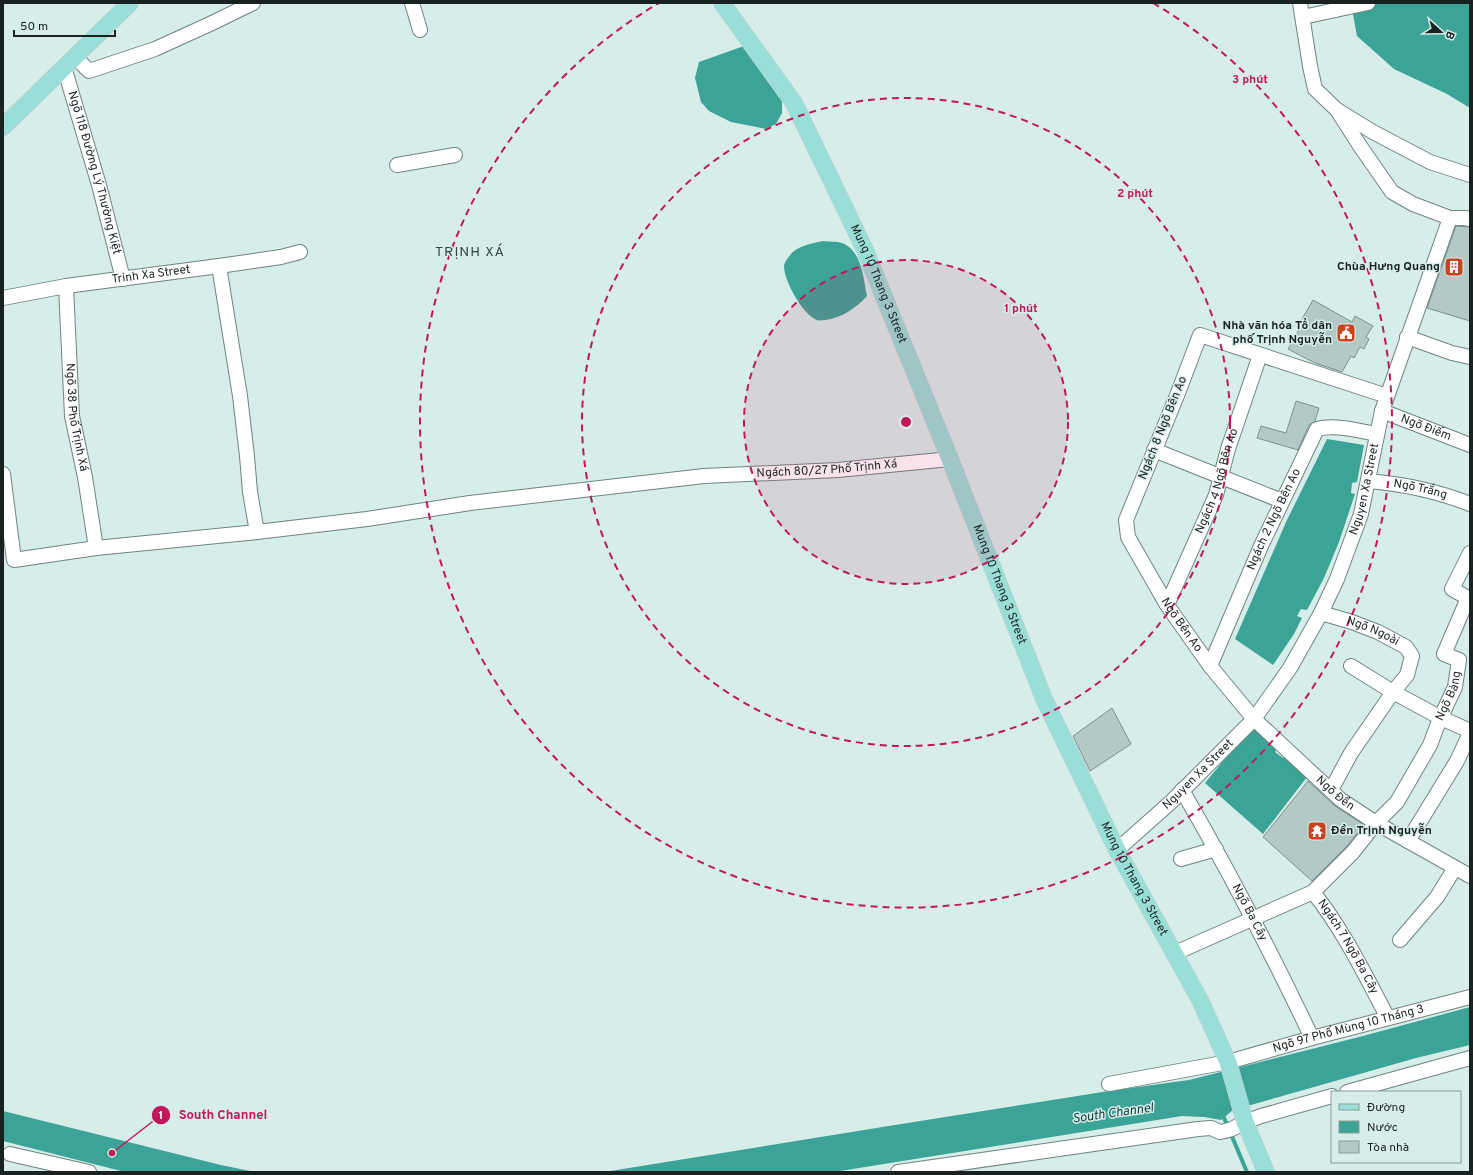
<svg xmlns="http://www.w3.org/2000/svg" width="1473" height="1175" font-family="Overpass,sans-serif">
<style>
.water{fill:#3ca397}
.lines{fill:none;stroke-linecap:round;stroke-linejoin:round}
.stream{stroke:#3ca397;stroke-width:4}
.building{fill:#b2c9c5;stroke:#7c918e}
.minor-casing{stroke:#6f8480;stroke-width:16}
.major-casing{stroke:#cdcece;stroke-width:18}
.minor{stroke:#fff;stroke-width:14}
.major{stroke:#9adfd7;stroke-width:17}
.ring{fill:none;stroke:#c2185b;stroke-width:2;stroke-dasharray:7 5}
.labels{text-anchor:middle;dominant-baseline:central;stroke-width:3;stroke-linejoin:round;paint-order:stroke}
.street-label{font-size:12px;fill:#1a2221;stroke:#d6ede9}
.poi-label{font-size:12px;font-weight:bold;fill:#1a2221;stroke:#d6ede9;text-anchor:end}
.water-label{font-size:13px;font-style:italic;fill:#0b3b36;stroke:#d6ede9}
.quarter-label{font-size:14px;letter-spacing:1px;fill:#314542;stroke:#d6ede9}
.centre{fill:#c2185b;stroke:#d6ede9;stroke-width:2}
.ring-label{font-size:12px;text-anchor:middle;font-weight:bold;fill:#c2185b;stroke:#d6ede9;stroke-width:3;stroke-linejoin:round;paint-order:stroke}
.leader{fill:none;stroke:#c2185b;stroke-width:1.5}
.callout-dot{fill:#c2185b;stroke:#d6ede9;stroke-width:1.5}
.mark-label{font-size:12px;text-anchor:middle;font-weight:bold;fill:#fff}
.callout-label{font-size:13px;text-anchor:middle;font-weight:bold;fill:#c2185b;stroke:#d6ede9;stroke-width:3;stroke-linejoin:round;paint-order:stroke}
</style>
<rect width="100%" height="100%" fill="#d6ede9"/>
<!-- water -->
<path class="water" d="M1351,3H1470V108L1447,94L1394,69L1357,36Z
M744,46L782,100V113L776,124L766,129L731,122L709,111L701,102L695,78L699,62Z
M823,241C828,242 837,241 842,243C862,251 863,277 867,296C856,308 842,318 825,320C822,320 819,321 817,320C803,315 784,281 784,266C784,264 786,260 788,258C795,246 810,244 823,241Z
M1327,439L1364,445L1357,482L1352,483L1351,493L1355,494L1339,542L1324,578L1307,610L1301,609L1297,616L1302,618L1294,634L1273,665L1235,639L1287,520Z
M1254,728L1278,748L1275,752L1283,758L1287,754L1307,777L1263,834L1205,783L1244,736Z
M1470,1007V1045L1416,1058L1233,1110L1221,1120L1204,1117L1182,1116L834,1172H604L895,1125L1109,1091L1189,1080L1363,1036Z
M3,1111L221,1165L255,1172H125L3,1141Z"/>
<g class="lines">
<!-- stream -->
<path class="stream" d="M1222,1113L1247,1172"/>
</g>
<!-- building -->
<path class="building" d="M1456,226L1470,227V321L1427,308Z
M1313,300L1352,322L1355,316L1373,326L1366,337L1369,339L1364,349L1360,347L1354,358L1351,356L1342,372L1315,363L1288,349L1304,321L1302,319Z
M1296,401L1319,408L1315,421L1309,425L1298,450L1257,438L1261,426L1286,433Z
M1112,708L1131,744L1090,771L1073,736Z
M1308,781L1335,806L1364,825L1347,846L1312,881L1263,837Z"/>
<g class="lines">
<!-- minor casing -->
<g class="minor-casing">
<g id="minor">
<path d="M412,3L420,30"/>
<path d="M1300,3L1310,66L1315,89L1337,110L1373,132L1430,162L1470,175"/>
<path d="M1303,17L1368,3"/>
<path d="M75,57L89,71L155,49L210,24L253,3"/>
<path id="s1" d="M64,67L99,185L123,279"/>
<path d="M397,165L455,155"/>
<path d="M1450,218H1464L1470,219"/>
<path d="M219,266L240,396L247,456L250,492L257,532"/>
<path id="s2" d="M66,286L72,416L85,477L96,548"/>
<path id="s3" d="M3,298L66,286L219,266L281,257L300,252"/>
<path d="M1407,337L1452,353L1470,357"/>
<path id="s4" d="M1387,396L1200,335L1178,393L1126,520L1128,537L1167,605L1210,666L1254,719L1341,800L1376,823L1470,876"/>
<path id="s5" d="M1382,411L1470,445"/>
<path d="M1154,450L1282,501"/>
<path id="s6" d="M3,474L14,560L96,548L257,532L367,519L470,503L704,476L838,470L950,459"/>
<path id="s7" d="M1368,481C1404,484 1437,491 1470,504"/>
<path id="s8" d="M1167,605L1216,495L1228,449L1260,355"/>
<path id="s9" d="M1321,613L1352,622L1378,632L1406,647L1412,656L1407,675L1393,692L1441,718L1470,731"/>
<path id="s10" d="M1210,666L1261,546L1317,429C1336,424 1358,431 1377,434"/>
<path id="s11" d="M1182,790C1229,871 1272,954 1312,1038"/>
<path d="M1331,790L1351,753L1393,692L1351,666"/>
<path d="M1408,841L1457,761L1470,733"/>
<path id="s12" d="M1117,850L1171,802L1254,719L1290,668L1321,613L1337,579L1361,514L1382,411L1450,218L1413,204L1392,192L1360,146L1337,110"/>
<path d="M1181,859L1216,849"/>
<path id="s13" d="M1313,892L1353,852L1376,823L1397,802L1430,745L1439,721L1455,687L1459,660L1444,654L1468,598L1452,589L1470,553"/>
<path d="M1400,940L1437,897L1455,868"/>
<path id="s14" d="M1175,953L1313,892C1344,931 1365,975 1388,1018"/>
<path id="s15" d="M1109,1084L1228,1062L1312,1038L1470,997"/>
<path d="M1347,1092L1470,1058"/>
<path d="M10,1154L89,1172"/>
<path d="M898,1172L1198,1129L1211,1128L1220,1132L1225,1131L1232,1129L1245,1122L1261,1116L1332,1096"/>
</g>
</g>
<!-- major casing -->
<g class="major-casing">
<g id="major">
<path id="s16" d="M722,3L794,103L865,250L950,459L1044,699L1117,850L1200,1000L1228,1062L1245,1122L1266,1172"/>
<path d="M3,127L130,3"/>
</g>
</g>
<!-- minor -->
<use href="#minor" class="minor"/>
<!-- major -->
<use href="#major" class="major"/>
</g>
<!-- distance rings -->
<circle cx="906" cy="422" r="162" fill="#c2185b" fill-opacity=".12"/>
<g class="ring">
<circle cx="906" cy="422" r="162"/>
<circle cx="906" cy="422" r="324"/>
<path d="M1153 3A486 486 0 1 1 659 3"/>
</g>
<!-- icons -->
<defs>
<g id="building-square" transform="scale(1)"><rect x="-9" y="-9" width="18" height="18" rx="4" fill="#cb421f" stroke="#d6ede9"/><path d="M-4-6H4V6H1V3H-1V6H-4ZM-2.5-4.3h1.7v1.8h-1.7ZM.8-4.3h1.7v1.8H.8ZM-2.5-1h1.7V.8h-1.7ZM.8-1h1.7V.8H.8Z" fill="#fff"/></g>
<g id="civic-square" transform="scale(1)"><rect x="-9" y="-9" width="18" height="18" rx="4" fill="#cb421f" stroke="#d6ede9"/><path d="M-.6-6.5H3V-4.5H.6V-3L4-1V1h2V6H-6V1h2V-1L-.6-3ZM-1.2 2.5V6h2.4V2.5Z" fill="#fff"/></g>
<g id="temple-square" transform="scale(1)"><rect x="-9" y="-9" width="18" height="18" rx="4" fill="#cb421f" stroke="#d6ede9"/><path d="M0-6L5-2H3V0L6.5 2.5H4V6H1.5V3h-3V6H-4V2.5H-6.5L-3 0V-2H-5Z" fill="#fff"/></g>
</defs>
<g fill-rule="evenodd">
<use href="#building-square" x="1454" y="267"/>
<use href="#civic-square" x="1346" y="333"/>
<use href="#temple-square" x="1317" y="831"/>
</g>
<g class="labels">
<!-- street labels -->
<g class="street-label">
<text stroke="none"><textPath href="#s1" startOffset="110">Ngõ 118 Đường Lý Thường Kiệt</textPath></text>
<text stroke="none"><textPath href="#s3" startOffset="150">Trinh Xa Street</textPath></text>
<text stroke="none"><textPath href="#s16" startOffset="323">Mung 10 Thang 3 Street</textPath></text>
<text stroke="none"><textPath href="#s2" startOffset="132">Ngõ 38 Phố Trịnh Xá</textPath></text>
<text transform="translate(1163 428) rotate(-68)">Ngách 8 Ngõ Bên Ao</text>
<text stroke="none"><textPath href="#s5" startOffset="47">Ngõ Điếm</textPath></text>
<text stroke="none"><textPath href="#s6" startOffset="905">Ngách 80/27 Phố Trịnh Xá</textPath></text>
<text stroke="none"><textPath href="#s8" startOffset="134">Ngách 4 Ngõ Bên Ao</textPath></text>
<text stroke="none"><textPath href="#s12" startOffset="447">Nguyen Xa Street</textPath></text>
<text stroke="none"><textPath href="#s7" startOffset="53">Ngõ Trắng</textPath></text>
<text stroke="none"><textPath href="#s10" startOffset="160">Ngách 2 Ngõ Bên Ao</textPath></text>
<text stroke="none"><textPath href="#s16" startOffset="647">Mung 10 Thang 3 Street</textPath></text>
<text stroke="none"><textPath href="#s4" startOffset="516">Ngõ Bên Ao</textPath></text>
<text stroke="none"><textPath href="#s9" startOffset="55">Ngõ Ngoài</textPath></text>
<text stroke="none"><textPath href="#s13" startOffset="242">Ngõ Bàng</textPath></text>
<text stroke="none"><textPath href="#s12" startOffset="111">Nguyen Xa Street</textPath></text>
<text stroke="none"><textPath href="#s4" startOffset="745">Ngõ Đền</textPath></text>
<text stroke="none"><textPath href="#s16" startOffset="971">Mung 10 Thang 3 Street</textPath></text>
<text stroke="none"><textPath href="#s11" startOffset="140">Ngõ Ba Cây</textPath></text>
<text stroke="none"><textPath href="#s14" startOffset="216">Ngách 7 Ngõ Ba Cây</textPath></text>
<text stroke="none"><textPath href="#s15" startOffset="246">Ngõ 97 Phố Mùng 10 Tháng 3</textPath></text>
</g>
<!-- poi labels -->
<g class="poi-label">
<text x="1440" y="267">Chùa Hưng Quang</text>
<text x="1332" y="326">Nhà văn hóa Tổ dân<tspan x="1332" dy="14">phố Trịnh Nguyễn</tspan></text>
<text x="1331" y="831" text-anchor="start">Đền Trịnh Nguyễn</text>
</g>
<!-- water labels -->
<g class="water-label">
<text transform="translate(1113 1114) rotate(-8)">South Channel</text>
</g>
<!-- quarter labels -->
<g class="quarter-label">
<text x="470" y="252">TRỊNH XÁ</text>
</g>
</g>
<circle cx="906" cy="422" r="6" class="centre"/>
<g class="ring-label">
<text x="1250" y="83">3 phút</text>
<text x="1135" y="197">2 phút</text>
<text x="1021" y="312">1 phút</text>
</g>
<!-- callouts -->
<path class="leader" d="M112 1153L161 1115"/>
<g class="callout-dot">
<circle cx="112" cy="1153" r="4"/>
<circle cx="161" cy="1115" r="10"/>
</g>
<g class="mark-label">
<text x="161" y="1119">1</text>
</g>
<g class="callout-label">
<text x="223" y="1119">South Channel</text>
</g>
<!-- border -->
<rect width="1473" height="1175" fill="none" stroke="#1a2221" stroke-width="8"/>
<!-- legend -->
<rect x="1331" y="1091" width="130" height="72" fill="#d6ede9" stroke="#8b9c99"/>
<rect x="1339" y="1104" width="20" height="6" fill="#9adfd7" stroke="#8b9c99"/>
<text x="1367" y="1111" font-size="12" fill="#1a2221">Đường</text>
<rect x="1339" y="1121" width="20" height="12" fill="#3ca397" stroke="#8b9c99"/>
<text x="1367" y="1131" font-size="12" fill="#1a2221">Nước</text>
<rect x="1339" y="1141" width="20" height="12" fill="#b2c9c5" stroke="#8b9c99"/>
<text x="1367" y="1151" font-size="12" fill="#1a2221">Tòa nhà</text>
<!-- north arrow -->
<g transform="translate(1441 32) rotate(111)" stroke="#d6ede9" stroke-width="3" paint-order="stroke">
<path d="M0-3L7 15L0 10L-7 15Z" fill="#1a2221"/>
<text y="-6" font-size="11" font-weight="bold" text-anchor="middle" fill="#1a2221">B</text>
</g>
<!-- scale -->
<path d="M14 30v6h101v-6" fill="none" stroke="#1a2221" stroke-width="2"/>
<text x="20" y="30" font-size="12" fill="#1a2221" stroke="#d6ede9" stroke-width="3" paint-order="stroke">50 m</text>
</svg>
